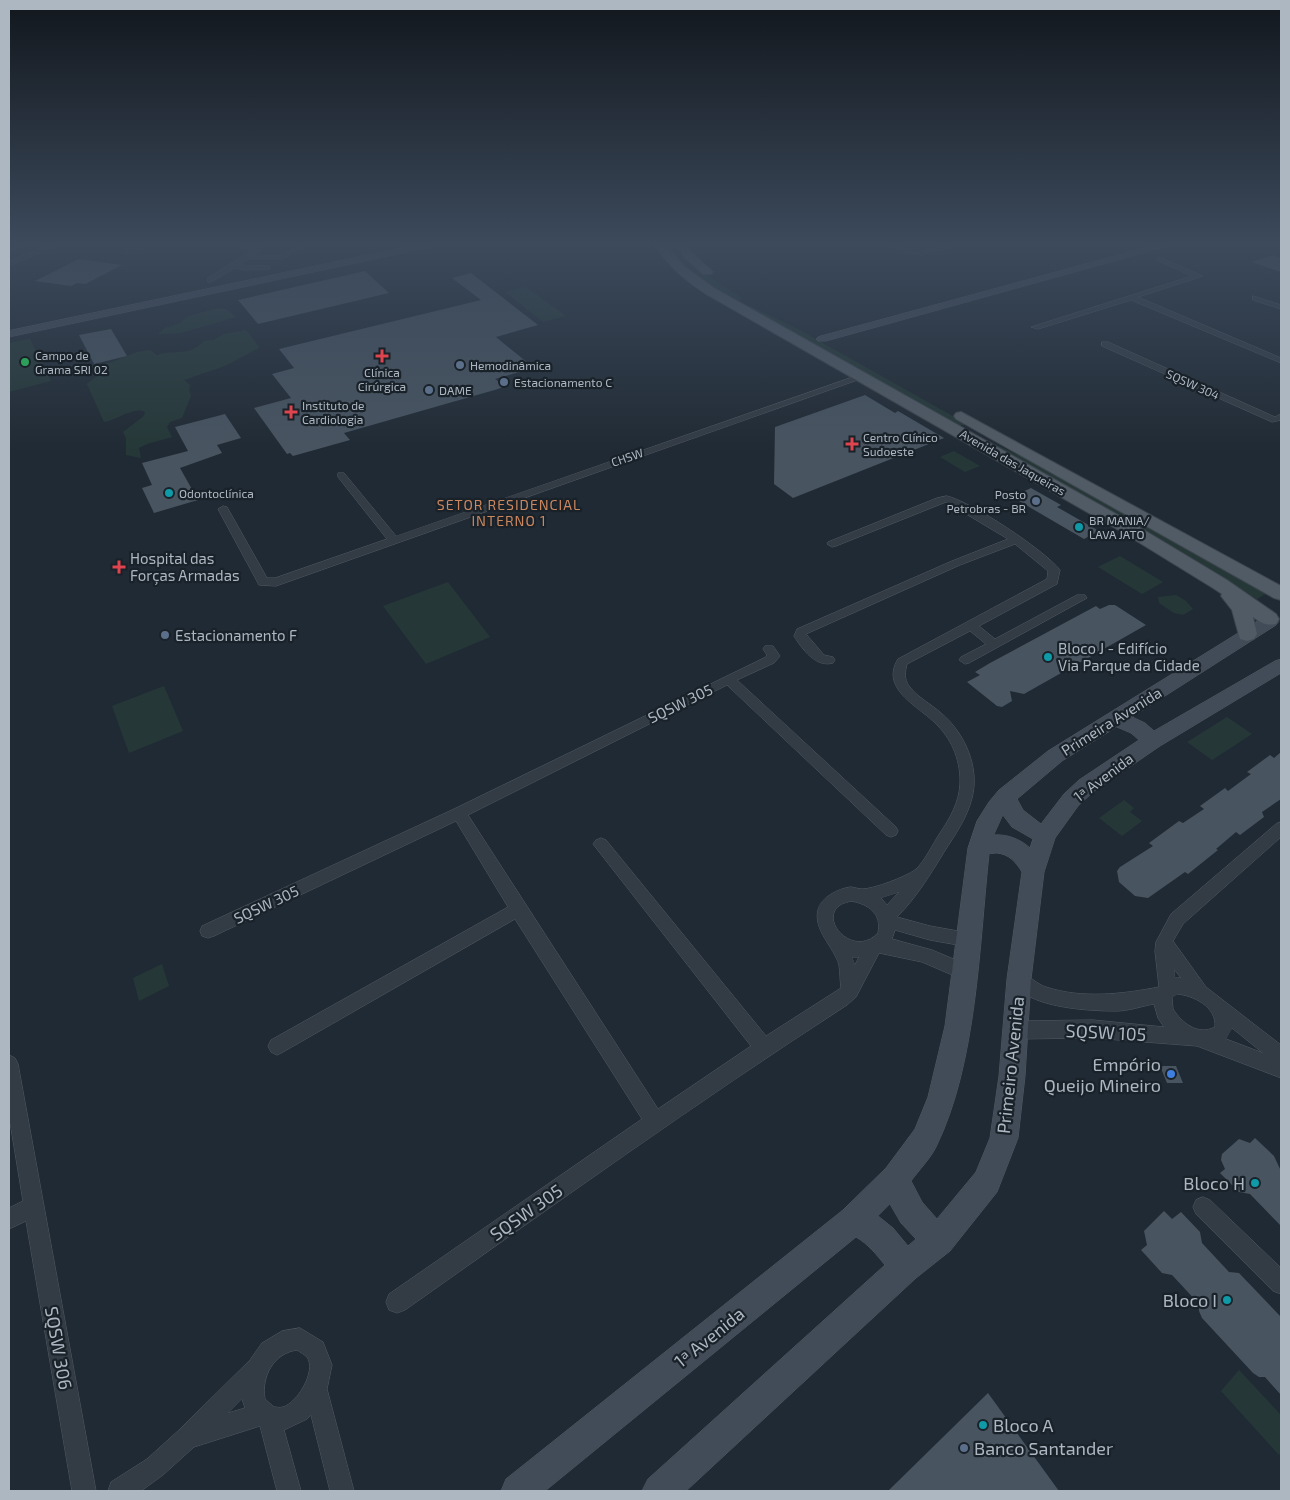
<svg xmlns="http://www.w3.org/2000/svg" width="1290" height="1500" font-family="'Exo 2',sans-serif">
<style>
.green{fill:#253837}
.building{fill:#485460}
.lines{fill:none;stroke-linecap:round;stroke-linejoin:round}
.street-casing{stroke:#515a63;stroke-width:1}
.secondary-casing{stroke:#515a63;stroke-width:1}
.primary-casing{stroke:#3d454e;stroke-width:2}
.street{fill:#333c45;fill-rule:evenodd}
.secondary{fill:#424b58;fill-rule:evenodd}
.primary{fill:#515b65;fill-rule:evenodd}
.health-dot{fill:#e0444e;stroke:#192129;stroke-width:2}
.leisure-dot{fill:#2e9e5b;stroke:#192129;stroke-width:2}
.service-dot{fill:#5c6f8a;stroke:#192129;stroke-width:2}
.culture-dot{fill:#0f9aa8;stroke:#192129;stroke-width:2}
.shop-dot{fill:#3f7fe0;stroke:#192129;stroke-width:2}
.labels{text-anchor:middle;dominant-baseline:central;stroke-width:4.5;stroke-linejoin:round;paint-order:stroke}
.far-poi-label{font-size:12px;fill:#adb7c2;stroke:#192129;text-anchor:start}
.far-street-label{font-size:12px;fill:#adb7c2;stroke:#192129}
.far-neighbourhood-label{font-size:14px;letter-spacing:1px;fill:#cb875f;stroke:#192129}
.poi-label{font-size:15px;fill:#adb7c2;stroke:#192129;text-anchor:start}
.street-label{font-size:15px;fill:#adb7c2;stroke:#192129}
.near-street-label{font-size:18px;fill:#adb7c2;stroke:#192129}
.near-poi-label{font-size:18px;fill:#adb7c2;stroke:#192129;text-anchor:end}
</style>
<rect width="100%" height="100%" fill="#202a34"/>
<!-- green -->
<path class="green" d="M141,242H160L136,255L120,253Z
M661,242H675L698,269L743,299L734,302L688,271Z
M526,287L566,316L543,322L505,292Z
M743,305L750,306L798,329L965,423L966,425H957Z
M218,308L226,309L236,317L181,333L158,334L165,328L180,323L188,316Z
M245,330L248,332L259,347L257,349L225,366L184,380L190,385L189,390L191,396L182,418L170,422L167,427L172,437L147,444L139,448L141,458L126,455V438L123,432L144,416L145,412C133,406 116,421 104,422L87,384L97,376V374L83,368L112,362L137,352L150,350L157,355C176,349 189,357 204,341L213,340L224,334Z
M30,339L51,381L9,392V343Z
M989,441L1057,474L1269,592L1257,599L1009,458L985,442Z
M954,451L980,466L965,472L940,457Z
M1120,556L1163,582L1142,594L1098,567Z
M448,582L490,637L426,664L383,606Z
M1176,595L1186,601L1193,609L1183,615L1174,613L1159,603L1158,597Z
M164,686L183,731L129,753L112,706Z
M1227,717L1252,734L1212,760L1187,742Z
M1124,800L1134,808L1130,812L1142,821L1122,836L1099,818Z
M162,964L169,986L139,1001L133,978Z
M1239,1370L1281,1415V1452L1279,1455L1221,1391Z"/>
<!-- building -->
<path class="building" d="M1273,255L1281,258V272L1252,262Z
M79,259L122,265L85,284L77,283L71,286L35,281Z
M365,271L389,293L258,324L238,300Z
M471,273L538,325L496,337L534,368L495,379L505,386L498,389L344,433L350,440L293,456L290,453L287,454L254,408L291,398L272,374L294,368L279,349L481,300L452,278Z
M111,329L127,356L94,364L79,335Z
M865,395L895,413L898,411L944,438L793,498L774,484L775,427Z
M225,414L241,438L217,445L222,453L180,468L198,500L154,513L142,488L152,485L142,463L188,451L175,427Z
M1031,488L1061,505L1057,507L1099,531L1084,539L1012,497Z
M1109,605H1115L1146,625L1081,662L1069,660L1070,668L1024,694L1010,691L1012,701L1002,707L997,706L967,682L980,675L975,672L990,663L1096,606L1100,609Z
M1281,752V799L1262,812L1264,817L1240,835L1236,832L1216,849L1218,850L1188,874L1185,872L1148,898L1135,896L1119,882L1117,871L1120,867L1153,846L1149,843L1179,821L1183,823L1204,809L1200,806L1225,788L1228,791L1251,774L1247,772L1270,755L1274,758Z
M1160,1066H1176L1183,1083H1167Z
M1255,1138L1274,1156L1281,1171V1226L1250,1194L1239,1192L1220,1173L1225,1169L1221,1160L1222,1154L1239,1139L1250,1143Z
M1164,1211L1172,1219L1181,1212L1200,1232L1202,1243L1229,1272L1239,1273L1281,1317V1395L1265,1377H1259L1253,1373L1202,1318L1199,1311V1304L1172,1275L1162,1273L1141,1250L1147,1245L1144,1231Z
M988,1393L1059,1491H888Z"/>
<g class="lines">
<!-- street casing -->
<g class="street-casing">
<path id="street" d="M25,242H33L9,251V247Z
M56,242H63L9,266V262Z
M217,242H230L259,246L266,242H273L254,255L279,256L306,242H313L282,259H248L240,265L268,266L270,267V269L244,270L235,268L211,282H208V278L254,249Z
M883,242C896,240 907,251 921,251C938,250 954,240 971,242L921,255L904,252Z
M1159,257L1203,276L1138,297L1281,358V363L1131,300L1038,329L1031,327L1192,276L1157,260V258Z
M1253,296L1281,305V309L1253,300Z
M1102,342H1108L1275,417L1281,414V420L1272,422L1102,346Z
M859,375L866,377L276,586L259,585L218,509L223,506L227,507L267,578H275L387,539L338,477V473H344L396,536Z
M947,496C972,502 1044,550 1060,570L1057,584L979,626L995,639L1077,595H1085L1087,598L969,663L965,664L959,660L961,657L986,644L970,631L907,664C905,672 904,679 909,686C917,697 931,704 941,713C965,733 980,768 972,798C967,818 955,835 944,852C930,875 916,898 897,917L930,926L969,933L975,935L977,940L975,945L969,947L930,940L895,930L892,939L932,950L970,966L972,972L970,978L964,980L922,962L879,953L856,997L847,1005C697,1102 551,1207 405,1310L397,1313L389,1310L386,1302L389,1294L642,1119L515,919L283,1052L277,1055L271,1052L268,1046L271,1040L508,907L456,821L214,936L208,938L202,936L200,931L202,926L454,809L766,657L767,655L763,649L765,646H773L780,656L774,663L737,680L896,827L898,831L896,835L891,837L886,835L727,685L468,815L658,1109L751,1046L593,844L596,840L601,838L606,840L766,1036L841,988C840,981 840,972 839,965C834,947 813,930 818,910C821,897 838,889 850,887C854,887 858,889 862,889C874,889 905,877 915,870C923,864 934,842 940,833C950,818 959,803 960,784C961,763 953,741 938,726C921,707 879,690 898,659L1047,579L1048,571L1015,544L960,565L806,634L824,655L833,657L835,660L833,663C816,668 802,649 794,636L797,629L952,561L1008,539L946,502L836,546L832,547L827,544L828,542L937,498ZM899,892L887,905L881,898ZM851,901C869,904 882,914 878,933C854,959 818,920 840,905C843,903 848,902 851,901ZM852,957H859L855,965Z
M1281,822V837L1183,924L1173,941L1206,987L1281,1045V1078L1197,1046L1093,1038L1016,1039L1010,1036L1007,1030L1010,1024L1016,1021L1093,1020L1164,1027L1158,1018L1154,1004C1142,1006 1129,1011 1116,1011C1089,1011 1023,1008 1011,979L1013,973L1019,971C1029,975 1036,984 1046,987C1082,999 1123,994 1159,987L1155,951L1156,942L1171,914L1276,824ZM1174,969L1181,978H1175ZM1177,994C1193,995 1217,1007 1215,1027C1198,1036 1182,1023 1173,1009L1172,998ZM1232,1028L1263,1053L1226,1039Z
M9,1055L15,1058L18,1064L96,1491H72L26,1221L9,1229V1208L23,1201L9,1116Z
M1203,1197L1210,1200L1281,1268V1294L1273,1291L1196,1214L1193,1207L1196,1200Z
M300,1328L323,1342L332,1365L327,1389L354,1491H330L311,1415L307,1419L284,1430L301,1491H277L260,1426L194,1447L163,1475L141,1491H108L111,1482L147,1459L179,1430L250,1360L262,1343L282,1331ZM297,1350C300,1352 305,1355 307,1357C317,1371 297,1403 283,1407C280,1408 277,1407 274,1407L265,1399C261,1376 274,1353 297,1350ZM242,1399L245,1408L228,1413Z"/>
</g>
<!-- secondary casing -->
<g class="secondary-casing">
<path id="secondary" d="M429,242H445L440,245L9,337V331Z
M1166,242H1203L1198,245L1179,243L826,341H818L816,339L818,337Z
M1270,615L1276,617L1279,621L1276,625L1132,717L1145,723L1154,731L1275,661L1281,659V673L1160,746L1093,792L1078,806L1055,838L1044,872L1031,979L1025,1076L1018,1138L997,1192L950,1251L916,1278L686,1491H642L648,1479L885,1265C876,1254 868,1244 856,1237L545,1491H501L506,1479L843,1210L886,1168L915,1129L928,1097L945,1026L968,848L977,821L989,802L999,790L1048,751L1264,617ZM1117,727L1131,733L1139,740L1079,780L1064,794L1041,824L1023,810L1017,799L1062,761ZM1003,815L1012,827L1033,839L1030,848C1020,839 1007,834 994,835ZM997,853C1009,854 1016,862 1022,872L1007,979L999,1076L990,1138L976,1172L937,1219L922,1202L911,1181C919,1170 930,1159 936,1147C977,1063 979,947 989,854ZM890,1204L901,1223L916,1239L908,1246L893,1228L878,1216Z"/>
</g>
<!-- primary casing -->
<g class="primary-casing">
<path id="primary" d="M653,242H663L685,267L714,288L1134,524L1227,580L1276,614L1279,619L1276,624C1266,626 1261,623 1253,617L1257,634L1254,639L1247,641L1240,639L1232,610L1221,596L1222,594L1213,588L1122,532L706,294C684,280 666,264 653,242Z
M675,242H685L693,254L711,270L713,272L711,274H703L685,258Z
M961,412L1281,586V600L1274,598L956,419L954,416L956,413Z"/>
</g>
<!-- street -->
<use href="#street" class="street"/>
<!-- secondary -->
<use href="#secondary" class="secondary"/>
<!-- primary -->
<use href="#primary" class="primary"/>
</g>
<!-- sky -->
<linearGradient id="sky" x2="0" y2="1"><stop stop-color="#12171d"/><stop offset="0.54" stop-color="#3c4a5c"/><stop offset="1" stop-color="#3c4a5c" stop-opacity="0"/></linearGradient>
<rect width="1290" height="452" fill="url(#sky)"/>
<!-- markers -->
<g class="health-dot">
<path d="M379.5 348.5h5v5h5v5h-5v5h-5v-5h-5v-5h5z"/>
<path d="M288.5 404.5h5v5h5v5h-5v5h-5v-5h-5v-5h5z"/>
<path d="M849.5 436.5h5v5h5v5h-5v5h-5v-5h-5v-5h5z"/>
<path d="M116.5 559.5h5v5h5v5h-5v5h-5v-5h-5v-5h5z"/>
</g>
<circle class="leisure-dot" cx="25" cy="362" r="5"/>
<g class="service-dot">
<circle cx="460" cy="365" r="5"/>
<circle cx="504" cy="382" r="5"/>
<circle cx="429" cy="390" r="5"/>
<circle cx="1036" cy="501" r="5"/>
<circle cx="165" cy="635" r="5"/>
<circle cx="964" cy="1448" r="5"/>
</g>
<g class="culture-dot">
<circle cx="169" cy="493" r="5"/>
<circle cx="1079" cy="527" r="5"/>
<circle cx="1048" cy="657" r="5"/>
<circle cx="1255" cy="1183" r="5"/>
<circle cx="1227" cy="1300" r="5"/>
<circle cx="983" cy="1425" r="5"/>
</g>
<circle class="shop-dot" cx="1171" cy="1074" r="5"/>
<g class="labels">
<!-- far-poi labels -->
<g class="far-poi-label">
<text x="35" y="355">Campo de<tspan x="35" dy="14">Grama SRI 02</tspan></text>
<text x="470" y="365">Hemodinâmica</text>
<text x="382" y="372" text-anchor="middle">Clínica<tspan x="382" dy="14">Cirúrgica</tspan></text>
<text x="514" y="382">Estacionamento C</text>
<text x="439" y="390">DAME</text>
<text x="302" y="405">Instituto de<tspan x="302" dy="14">Cardiologia</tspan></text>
<text x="863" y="437">Centro Clínico<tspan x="863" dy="14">Sudoeste</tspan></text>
<text x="179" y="493">Odontoclínica</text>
<text x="1026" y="494" text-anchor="end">Posto<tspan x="1026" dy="14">Petrobras - BR</tspan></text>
<text x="1089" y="520">BR MANIA/<tspan x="1089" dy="14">LAVA JATO</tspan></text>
</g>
<!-- far-street labels -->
<g class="far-street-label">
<text transform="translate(1193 384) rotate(24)">SQSW 304</text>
<text transform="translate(627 457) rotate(-19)">CHSW</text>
<text transform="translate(1013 462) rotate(30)">Avenida das Jaqueiras</text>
</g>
<!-- far-neighbourhood labels -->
<g class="far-neighbourhood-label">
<text x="509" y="504">SETOR RESIDENCIAL<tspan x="509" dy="16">INTERNO 1</tspan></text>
</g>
<!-- poi labels -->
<g class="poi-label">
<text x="130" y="558">Hospital das<tspan x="130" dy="17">Forças Armadas</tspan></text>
<text x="175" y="635">Estacionamento F</text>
<text x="1058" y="648">Bloco J - Edifício<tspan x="1058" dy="17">Via Parque da Cidade</tspan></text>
</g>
<!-- street labels -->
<g class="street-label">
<text transform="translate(680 703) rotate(-26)">SQSW 305</text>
<text transform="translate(1111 721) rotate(-32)">Primeira Avenida</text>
<text transform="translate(1103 777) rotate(-37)">1ª Avenida</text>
<text transform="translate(266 904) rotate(-25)">SQSW 305</text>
</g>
<!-- near-street labels -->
<g class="near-street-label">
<text transform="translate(1106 1032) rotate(3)">SQSW 105</text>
<text transform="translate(1010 1065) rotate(-84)">Primeiro Avenida</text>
<text transform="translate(526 1212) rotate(-35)">SQSW 305</text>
<text transform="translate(709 1337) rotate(-39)">1ª Avenida</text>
<text transform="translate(59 1348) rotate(80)">SQSW 306</text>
</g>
<!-- near-poi labels -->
<g class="near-poi-label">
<text x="1161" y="1064">Empório<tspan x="1161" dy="21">Queijo Mineiro</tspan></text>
<text x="1245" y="1183">Bloco H</text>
<text x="1217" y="1300">Bloco I</text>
<text x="993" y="1425" text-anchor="start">Bloco A</text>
<text x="974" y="1448" text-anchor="start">Banco Santander</text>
</g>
</g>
<!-- border -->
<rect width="1290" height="1500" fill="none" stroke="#adb7c2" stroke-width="20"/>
</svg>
